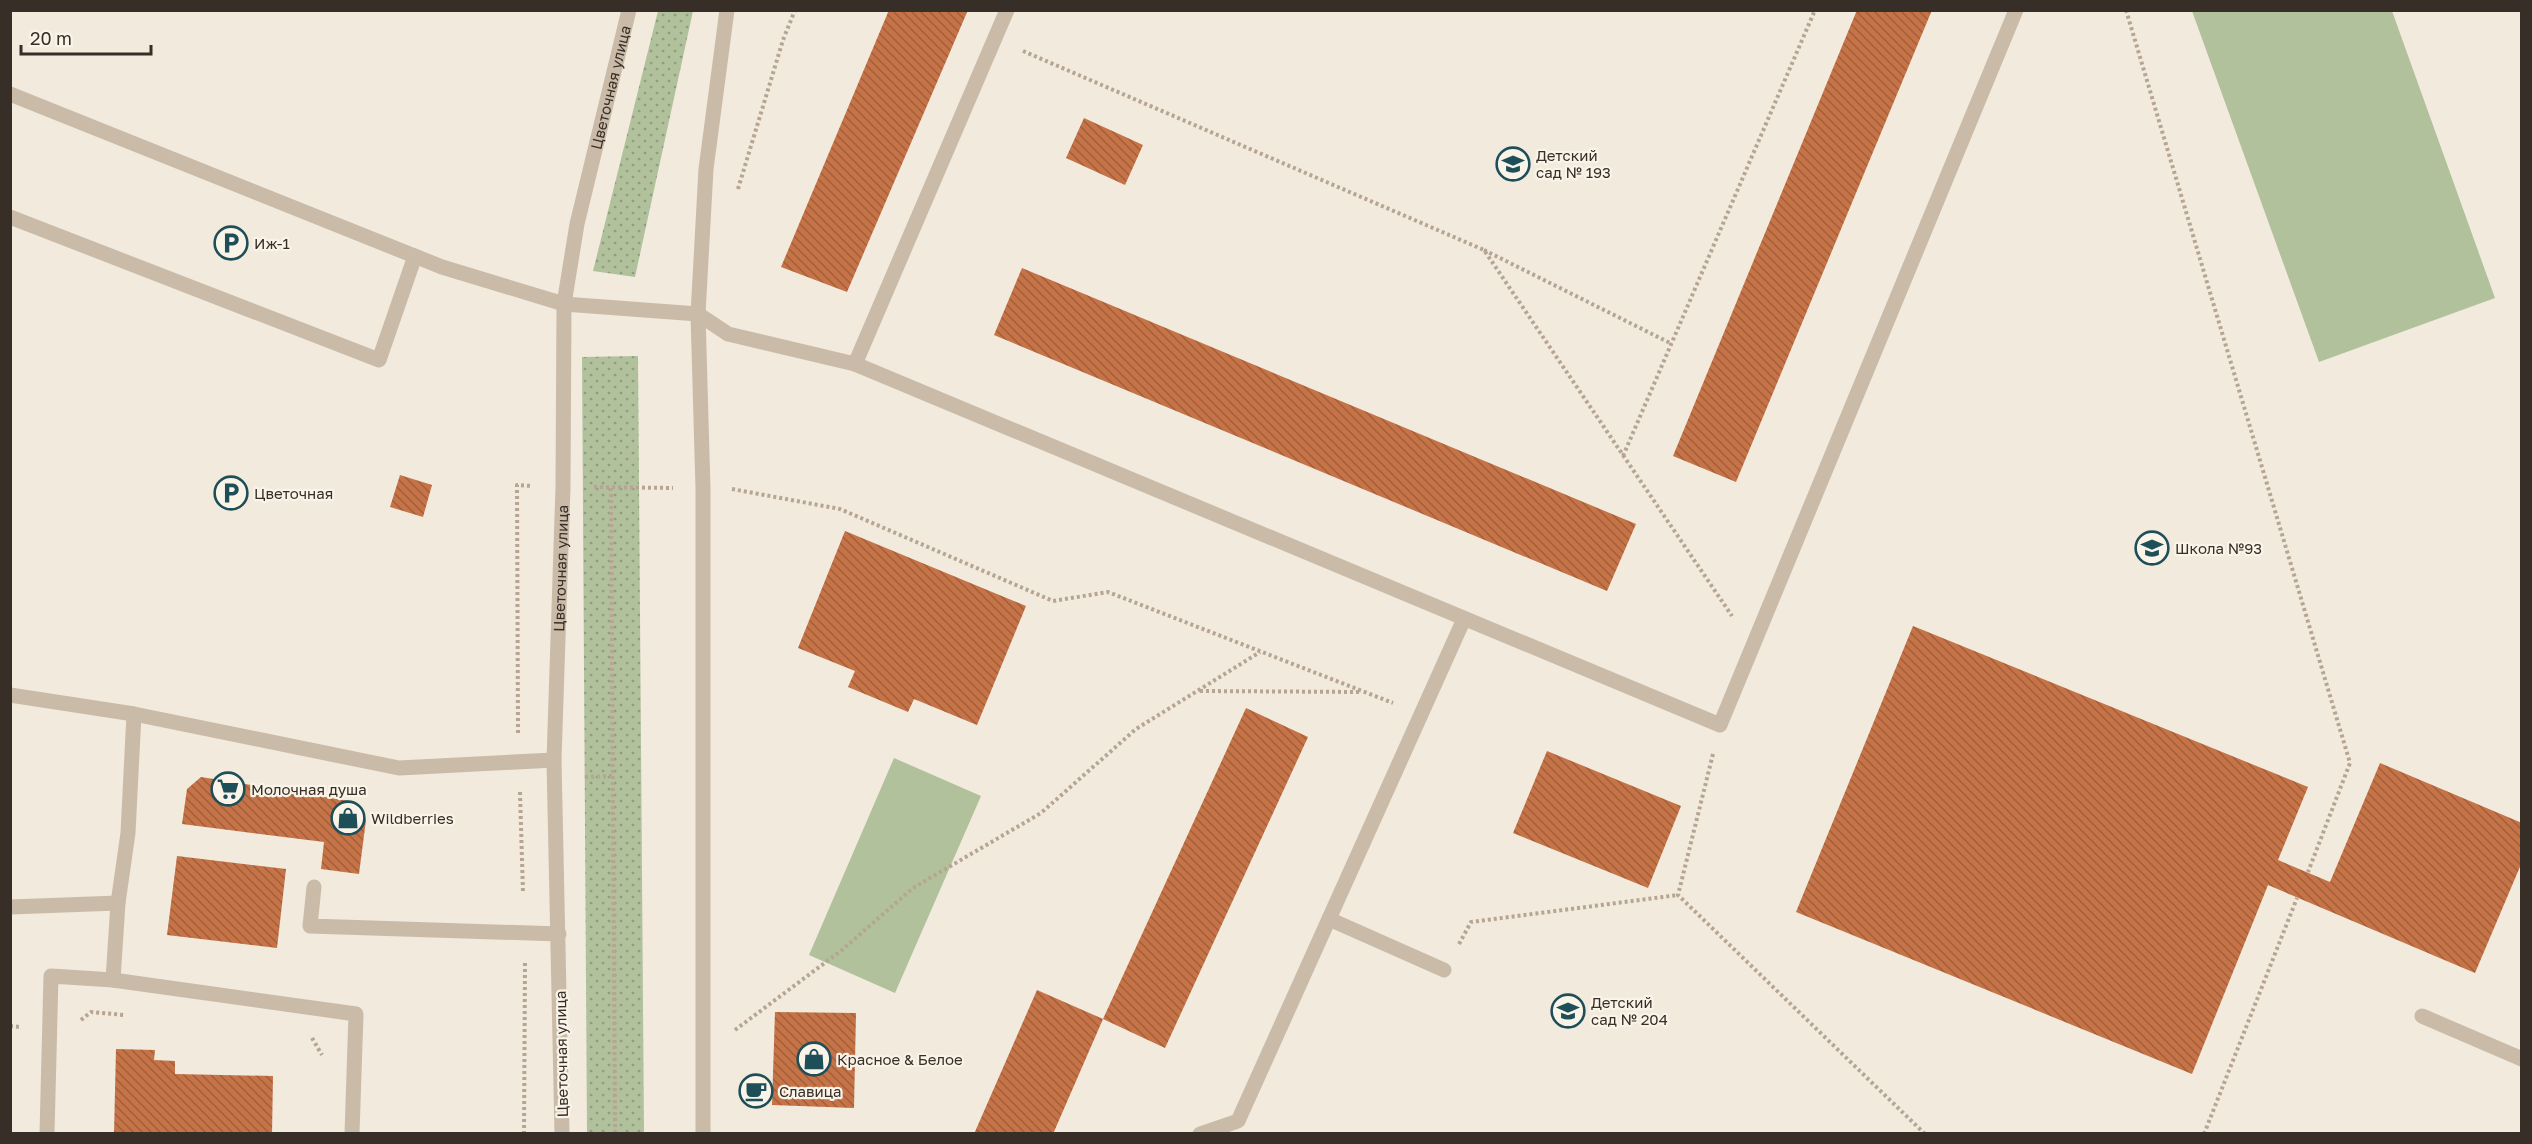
<svg xmlns="http://www.w3.org/2000/svg" width="2532" height="1144" font-family="'Golos Text',sans-serif">
<style>
.green{fill:url(#green-dots)}
.pitch{fill:#b0c19c}
.building{fill:url(#building-back-hatch)}
.lines{fill:none;stroke-linecap:round;stroke-linejoin:round}
.path{stroke:#b6a592;stroke-width:4;stroke-dasharray:3 3;stroke-linecap:butt}
.minor{stroke:#cabba8;stroke-width:15}
.labels{text-anchor:middle;dominant-baseline:central;stroke-width:4.5;stroke-linejoin:round;paint-order:stroke}
.street-label{font-size:15px;fill:#372e28;stroke:#f9f3e8}
.poi-label{font-size:15px;fill:#372e28;stroke:#f9f3e8;text-anchor:start}
</style>
<defs>
<pattern id="green-dots" width="8" height="8" patternUnits="userSpaceOnUse" patternTransform="scale(1.5)"><rect width="8" height="8" fill="#b0c19c"/><path d="M2 2h.1M6 6h.1" fill="none" stroke="#909d7f" stroke-width="1.8" stroke-linecap="round"/></pattern>
<pattern id="building-back-hatch" width="6" height="6" patternUnits="userSpaceOnUse" patternTransform="scale(1.5)"><rect width="6" height="6" fill="#c57347"/><path d="M-1 5l2 2M0 0l6 6M5-1l2 2" fill="none" stroke="#a15f3b"/></pattern>
</defs>
<rect width="100%" height="100%" fill="#f2eadc"/>
<!-- green -->
<path class="green" d="M658,11H693L635,277L593,271Z
M638,356L644,1133H587L582,357Z"/>
<!-- pitch -->
<path class="pitch" d="M2192,11H2392L2495,298L2319,362Z
M894,758L981,796L895,993L809,955Z"/>
<!-- building -->
<path class="building" d="M889,10H968L847,292L781,267Z
M1857,10H1932L1736,482L1673,456Z
M1084,118L1143,145L1125,185L1066,158Z
M1022,268L1636,524L1607,591L994,335Z
M400,475L432,485L423,517L390,507Z
M845,531L1026,606L977,725L914,699L908,712L848,687L855,671L798,648Z
M1913,626L2308,787L2278,860L2330,882L2380,763L2522,823V862L2475,973L2268,885L2192,1074L1796,912Z
M1246,708L1308,737L1165,1048L1103,1019L1053,1134H974L1037,990L1103,1019Z
M1547,751L1681,806L1648,888L1513,833Z
M201,777L350,801L366,820L359,874L321,869L324,842L182,824L187,789Z
M177,856L286,869L277,948L167,935Z
M775,1012L856,1013L854,1108L772,1105Z
M116,1049L155,1050L154,1060L175,1061V1074L273,1076L272,1134H114Z"/>
<g class="lines">
<!-- path -->
<path class="path" d="M2126,10L2350,763L2308,872
M1023,51L1484,250L1732,616
M738,189L783,40L795,10
M1484,250L1672,344
M1623,456L1815,10
M594,487L673,488
M611,488L615,1134
M732,489L840,509L1053,601L1108,592L1393,703
M1200,691L1360,692
M518,733L517,485L532,486
M1713,754L1678,895L1925,1134
M585,777L612,776
M520,792L523,893
M1459,944L1471,922L1678,895
M81,1020L91,1012L124,1015
M10,1026L20,1027
M735,1030L842,950L913,888L1041,813L1136,729L1260,652
M312,1038L322,1055
M524,1134L525,963
M2204,1134L2297,898"/>
<!-- minor -->
<g class="minor">
<path d="M10,94L442,267L564,304L698,314L728,334L855,364L1720,725L2016,10"/>
<path d="M10,217L379,360L415,256"/>
<path d="M855,364L1007,10"/>
<path d="M10,695L134,714L399,768L554,760"/>
<path d="M314,887L310,926L559,934"/>
<path d="M10,907L118,903"/>
<path d="M1329,919L1444,970"/>
<path d="M113,980L356,1014L352,1134"/>
<path d="M2422,1016L2522,1059"/>
<path d="M47,1134L51,976L113,980L118,903L128,833L134,714"/>
<path id="s1" d="M562,1134L554,760L563,487L564,304L577,224L629,10"/>
<path d="M703,1134V489L698,314L706,169L727,10"/>
<path d="M1200,1134L1238,1121L1464,619"/>
</g>
</g>
<!-- icons -->
<defs>
<g id="school-ring" transform="scale(1.725)"><circle r="9.5" fill="#f9f3e8" stroke="#1e4e58" stroke-width="1.5"/><path d="M0-5L7-2L0 1L-7-2ZM-4 1L0 2.5L4 1V4Q0 6-4 4Z" fill="#1e4e58"/></g>
<g id="parking-ring" transform="scale(1.725)"><circle r="9.5" fill="#f9f3e8" stroke="#1e4e58" stroke-width="1.5"/><path d="M-3.5-5.5H1a3.5 3.5 0 0 1 0 7H-1V5.5H-3.5ZM-1-3.4V-.6H.8a1.4 1.4 0 0 0 0-2.8Z" fill="#1e4e58"/></g>
<g id="supermarket-ring" transform="scale(1.725)"><circle r="9.5" fill="#f9f3e8" stroke="#1e4e58" stroke-width="1.5"/><path d="M-6-5.5h2.5l.6 2H6L4.5 2H-2.5L-4.4-4H-6ZM-1.5 3.2a1.3 1.3 0 1 0 .1 0ZM3 3.2a1.3 1.3 0 1 0 .1 0Z" fill="#1e4e58"/></g>
<g id="shop-ring" transform="scale(1.725)"><circle r="9.5" fill="#f9f3e8" stroke="#1e4e58" stroke-width="1.5"/><path d="M-5-2.5h2.3a2.7 3.5 0 0 1 5.4 0H5L5.5 6h-11ZM-1.5-2.5h3a1.5 2.3 0 0 0-3 0Z" fill="#1e4e58"/></g>
<g id="cafe-ring" transform="scale(1.725)"><circle r="9.5" fill="#f9f3e8" stroke="#1e4e58" stroke-width="1.5"/><path d="M-5.5-4.5H6V0H3Q3 3.5 0 3.5H-2.5Q-5.5 3.5-5.5 0ZM3-3.2v2h1.7v-2ZM-6 4.5H4V6H-6Z" fill="#1e4e58"/></g>
</defs>
<g fill-rule="evenodd">
<use href="#school-ring" x="1513" y="164"/>
<use href="#parking-ring" x="231" y="243"/>
<use href="#parking-ring" x="231" y="493"/>
<use href="#school-ring" x="2152" y="548"/>
<use href="#supermarket-ring" x="228" y="789"/>
<use href="#shop-ring" x="348" y="818"/>
<use href="#school-ring" x="1568" y="1011"/>
<use href="#shop-ring" x="814" y="1059"/>
<use href="#cafe-ring" x="756" y="1091"/>
</g>
<g class="labels">
<!-- street labels -->
<g class="street-label">
<text stroke="none"><textPath href="#s1" startOffset="1052">Цветочная улица</textPath></text>
<text stroke="none"><textPath href="#s1" startOffset="566">Цветочная улица</textPath></text>
<text transform="translate(561 1054) rotate(-91)">Цветочная улица</text>
</g>
<!-- poi labels -->
<g class="poi-label">
<text x="1536" y="155">Детский<tspan x="1536" dy="17">сад № 193</tspan></text>
<text x="254" y="243">Иж-1</text>
<text x="254" y="493">Цветочная</text>
<text x="2175" y="548">Школа №93</text>
<text x="251" y="789">Молочная душа</text>
<text x="371" y="818">Wildberries</text>
<text x="1591" y="1002">Детский<tspan x="1591" dy="17">сад № 204</tspan></text>
<text x="837" y="1059">Красное &amp; Белое</text>
<text x="779" y="1091">Славица</text>
</g>
</g>
<!-- border -->
<rect width="2532" height="1144" fill="none" stroke="#372e28" stroke-width="24"/>
<!-- scale -->
<path d="M21 45v9h130v-9" fill="none" stroke="#372e28" stroke-width="3"/>
<text x="30" y="45" font-size="18" fill="#372e28" stroke="#f9f3e8" stroke-width="4.5" paint-order="stroke">20 m</text>
</svg>
